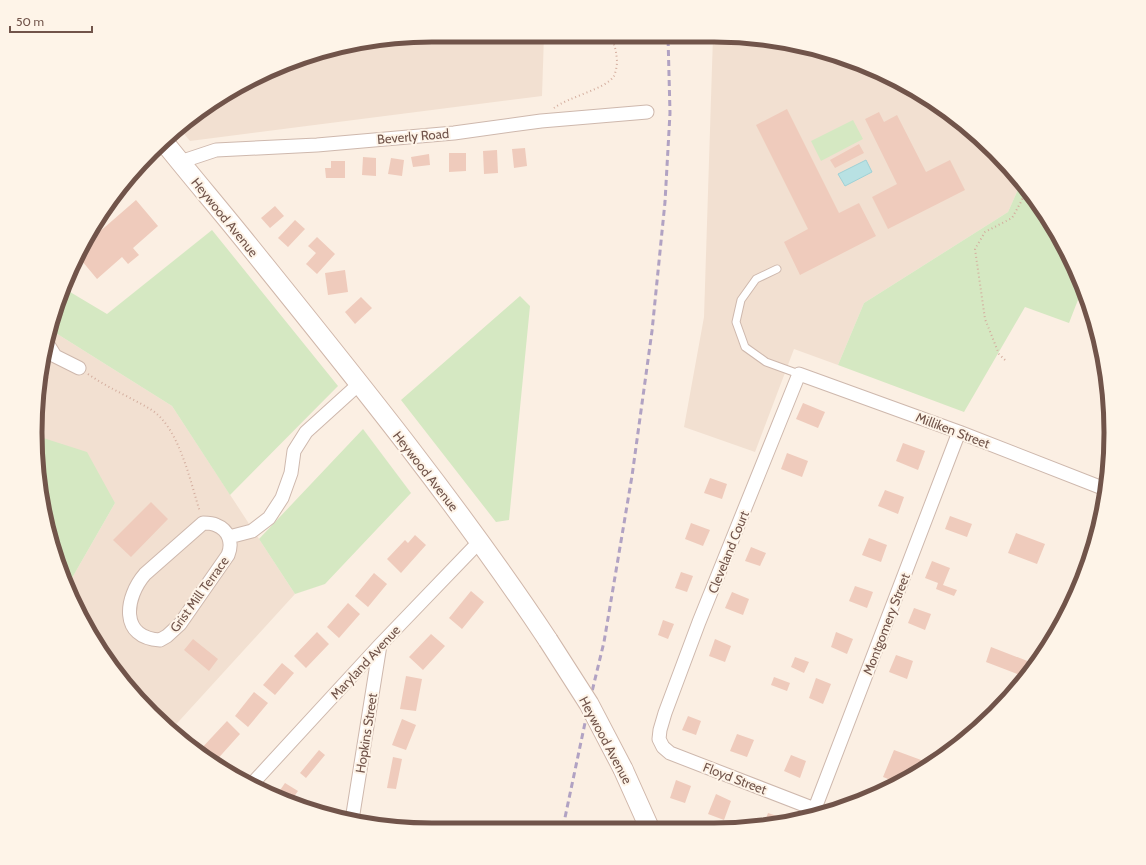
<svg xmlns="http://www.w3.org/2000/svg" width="1146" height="865" font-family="Cabin,sans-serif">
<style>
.residential{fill:#f2e0d1}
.green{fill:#d5e8c2}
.water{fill:#b8e1e3;stroke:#9fd1d5}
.building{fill:#efcbbc}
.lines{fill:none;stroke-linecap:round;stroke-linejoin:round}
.lane-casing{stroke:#ceb8ad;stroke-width:9}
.street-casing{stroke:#ceb8ad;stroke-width:15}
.secondary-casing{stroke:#d0b7aa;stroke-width:21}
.path{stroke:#d4ae9f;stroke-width:2;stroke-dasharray:1 3;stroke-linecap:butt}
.lane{stroke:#fff;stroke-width:7}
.street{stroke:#fff;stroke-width:13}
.secondary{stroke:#fff;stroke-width:19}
.rail{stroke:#b1a2c3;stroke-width:3;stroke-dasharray:6 4;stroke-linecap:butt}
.secondary-bridge-casing{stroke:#d0b7aa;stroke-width:21;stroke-linecap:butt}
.secondary-bridge{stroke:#fff;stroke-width:19}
.labels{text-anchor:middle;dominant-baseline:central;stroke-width:4;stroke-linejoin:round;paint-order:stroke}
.street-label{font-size:13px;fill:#71544a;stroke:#fef4e8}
.rim{fill:none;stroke:#71544a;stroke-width:5}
</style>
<rect width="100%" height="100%" fill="#fbefe3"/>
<!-- residential -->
<path class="residential" d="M433,35H544L542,96L190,141L180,129L234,88L329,49Z
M713,36H739L817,49L889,76L935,102L994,151L1019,182L1020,185L1008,212L864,303L838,365L794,349L755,452L684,427L704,317Z
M51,330L172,406L295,594L170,731L92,632L68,585L115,503L37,436L43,355Z"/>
<!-- green -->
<path class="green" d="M853,120L863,139L821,161L811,141Z
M1019,182L1044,211L1081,280L1083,287L1069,323L1025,307L964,412L838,365L864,303L1008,212L1020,185Z
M212,230L338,386L230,495L172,406L51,330L65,289L107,314Z
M520,296L530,306L509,520L496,522L401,400Z
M363,429L411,493L325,584L295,594L259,539Z
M37,436L87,452L115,503L68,585L56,560L36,458Z
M116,664L163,723L113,666Z"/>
<!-- water -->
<path class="water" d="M866,160L872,172L845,186L838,174Z"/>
<!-- building -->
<path class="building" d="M431,35V36L408,41V38Z
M787,109L839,213L859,203L876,236L800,275L784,242L808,229L756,125Z
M879,112L884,122L897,115L926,172L950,160L965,190L888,229L872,197L897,184L865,119Z
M859,144L864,153L835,168L830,160Z
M525,148L527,166L514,168L512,149Z
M497,150L498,173L484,174L483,151Z
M449,153H466V171L449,172Z
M429,154L430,165L413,167L411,157Z
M363,157L376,158V176L362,175Z
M391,158L404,160L402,176L388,174Z
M331,161H345V178H326L325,168H331Z
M136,200L158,226L133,248L139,255L128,264L122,257L97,279L77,255L82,247Z
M275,206L284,216L270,228L261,218Z
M295,220L305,229L288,247L278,238Z
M317,237L335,254L317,274L306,264L316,253L308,246Z
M345,270L348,292L328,295L325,273Z
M361,297L372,308L355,324L345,312Z
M41,374L49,377L42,395L40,394Z
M803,403L825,412L818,428L796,419Z
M903,443L925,451L918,470L896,461Z
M787,453L808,461L802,477L781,469Z
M710,478L727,484L722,499L704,493Z
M885,490L904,497L898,514L878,506Z
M151,502L168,519L131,557L113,540Z
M950,516L972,524L967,537L945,529Z
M691,523L710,530L703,546L685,539Z
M1016,533L1045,544L1037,564L1008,553Z
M415,535L426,545L401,573L387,559L405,540L408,543Z
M869,538L887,545L881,562L862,555Z
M751,547L766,553L760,566L745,561Z
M932,561L950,568L943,585L957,590L954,596L936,589L938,583L925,578Z
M681,572L693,576L687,592L675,588Z
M374,573L387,584L368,607L355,596Z
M855,586L873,592L867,608L849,601Z
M471,591L484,602L462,629L449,618Z
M732,592L749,599L743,615L725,608Z
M348,603L360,614L339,638L327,627Z
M914,608L931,614L925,630L908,623Z
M663,620L674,624L668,639L658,635Z
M317,632L329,644L306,668L294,656Z
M836,632L853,639L847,654L831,647Z
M431,634L445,646L423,670L409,657Z
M193,639L218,659L209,671L184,650Z
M715,639L731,646L725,662L709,656Z
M991,647L1030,662L1025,677L986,662Z
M896,655L913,661L907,679L889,672Z
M795,657L809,662L804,673L791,667Z
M282,663L294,673L275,695L263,685Z
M406,676L422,679L416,711L400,709Z
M774,677L790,683L787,691L771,685Z
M816,678L831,684L823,704L809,698Z
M254,692L268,703L248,727L235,716Z
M1002,695L1008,697L995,713Z
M688,716L701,721L696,735L682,730Z
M402,719L416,725L406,750L392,745Z
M227,721L240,734L214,763L199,751Z
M737,734L754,740L747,757L730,751Z
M319,750L325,755L306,778L300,773Z
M894,750L932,764L896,782L883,777Z
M791,755L806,761L800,778L784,771Z
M393,757L402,759L396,789L387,788Z
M676,780L691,786L685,803L670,798Z
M285,783L298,791L290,802L276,796Z
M716,794L731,801L724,820L708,814Z
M768,813L783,818L782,823L763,827Z"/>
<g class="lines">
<!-- lane casing -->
<g class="lane-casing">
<path id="lane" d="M777,269L756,279L741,300L736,322L745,347L766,362L799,374"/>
</g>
<!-- street casing -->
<g class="street-casing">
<path id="street" d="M180,162L216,150L317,145L454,133L541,121L647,112
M47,343L55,356L79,368
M203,523C207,523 212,523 216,525C229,530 233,543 228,555L180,624L167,636L160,640C119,638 125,597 145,574Z
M229,537L252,531L269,518L282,498L291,473L294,451L306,432L359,384
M251,785L380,645L480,541
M825,813L670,753L663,747L659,739L660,730L665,713L699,622L799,374L959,432L1105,489
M812,816L959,432
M352,820L380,645"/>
</g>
<!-- secondary casing -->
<g class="secondary-casing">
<path id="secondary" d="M164,142C192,177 222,212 250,247C353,375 457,503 548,640
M623,769L649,827"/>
</g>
<!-- path -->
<path class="path" d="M554,108C568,97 606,89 614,76C616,71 617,66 617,61C616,49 615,44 608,35
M1005,360L999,354L985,319L975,249L985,232L1012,218L1022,200L1026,189
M88,374C108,388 130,397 150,409C179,426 190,481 200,512"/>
<!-- lane -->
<use href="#lane" class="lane"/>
<!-- street -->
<use href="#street" class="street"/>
<!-- secondary -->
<use href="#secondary" class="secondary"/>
<!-- rail -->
<path class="rail" d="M563,827L589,704L604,642L632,476L652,331L665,202L670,113L668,36"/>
<!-- secondary-bridge casing -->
<g class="secondary-bridge-casing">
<path id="secondary-bridge" d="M548,640L589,704L623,769"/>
</g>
<!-- secondary-bridge -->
<use href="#secondary-bridge" class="secondary-bridge"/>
</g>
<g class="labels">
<!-- street labels -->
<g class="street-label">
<text transform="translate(413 136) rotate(-5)">Beverly Road</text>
<text transform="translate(225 217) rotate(51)">Heywood Avenue</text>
<text transform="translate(953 430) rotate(21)">Milliken Street</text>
<text transform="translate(426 471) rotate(52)">Heywood Avenue</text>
<text transform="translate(728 552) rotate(-68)">Cleveland Court</text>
<text transform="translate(199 594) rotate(-54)">Grist Mill Terrace</text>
<text transform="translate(886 624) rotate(-69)">Montgomery Street</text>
<text transform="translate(365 662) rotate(-47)">Maryland Avenue</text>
<text transform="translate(366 733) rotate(-81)">Hopkins Street</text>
<text transform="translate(606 740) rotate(62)">Heywood Avenue</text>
<text transform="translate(735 778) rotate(21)">Floyd Street</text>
</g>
</g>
<!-- crop -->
<path d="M0 0H1146V865H0ZM432 42H714A390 390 0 0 1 1104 432V433A390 390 0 0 1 714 823H432A390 390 0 0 1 42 433V432A390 390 0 0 1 432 42Z" fill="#fef4e8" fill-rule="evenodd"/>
<path class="rim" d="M432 42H714A390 390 0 0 1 1104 432V433A390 390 0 0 1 714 823H432A390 390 0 0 1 42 433V432A390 390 0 0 1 432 42Z"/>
<!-- scale -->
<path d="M10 26v6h82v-6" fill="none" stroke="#71544a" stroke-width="2"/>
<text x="16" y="26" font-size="12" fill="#71544a" stroke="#fef4e8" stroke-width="3" paint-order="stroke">50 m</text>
</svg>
